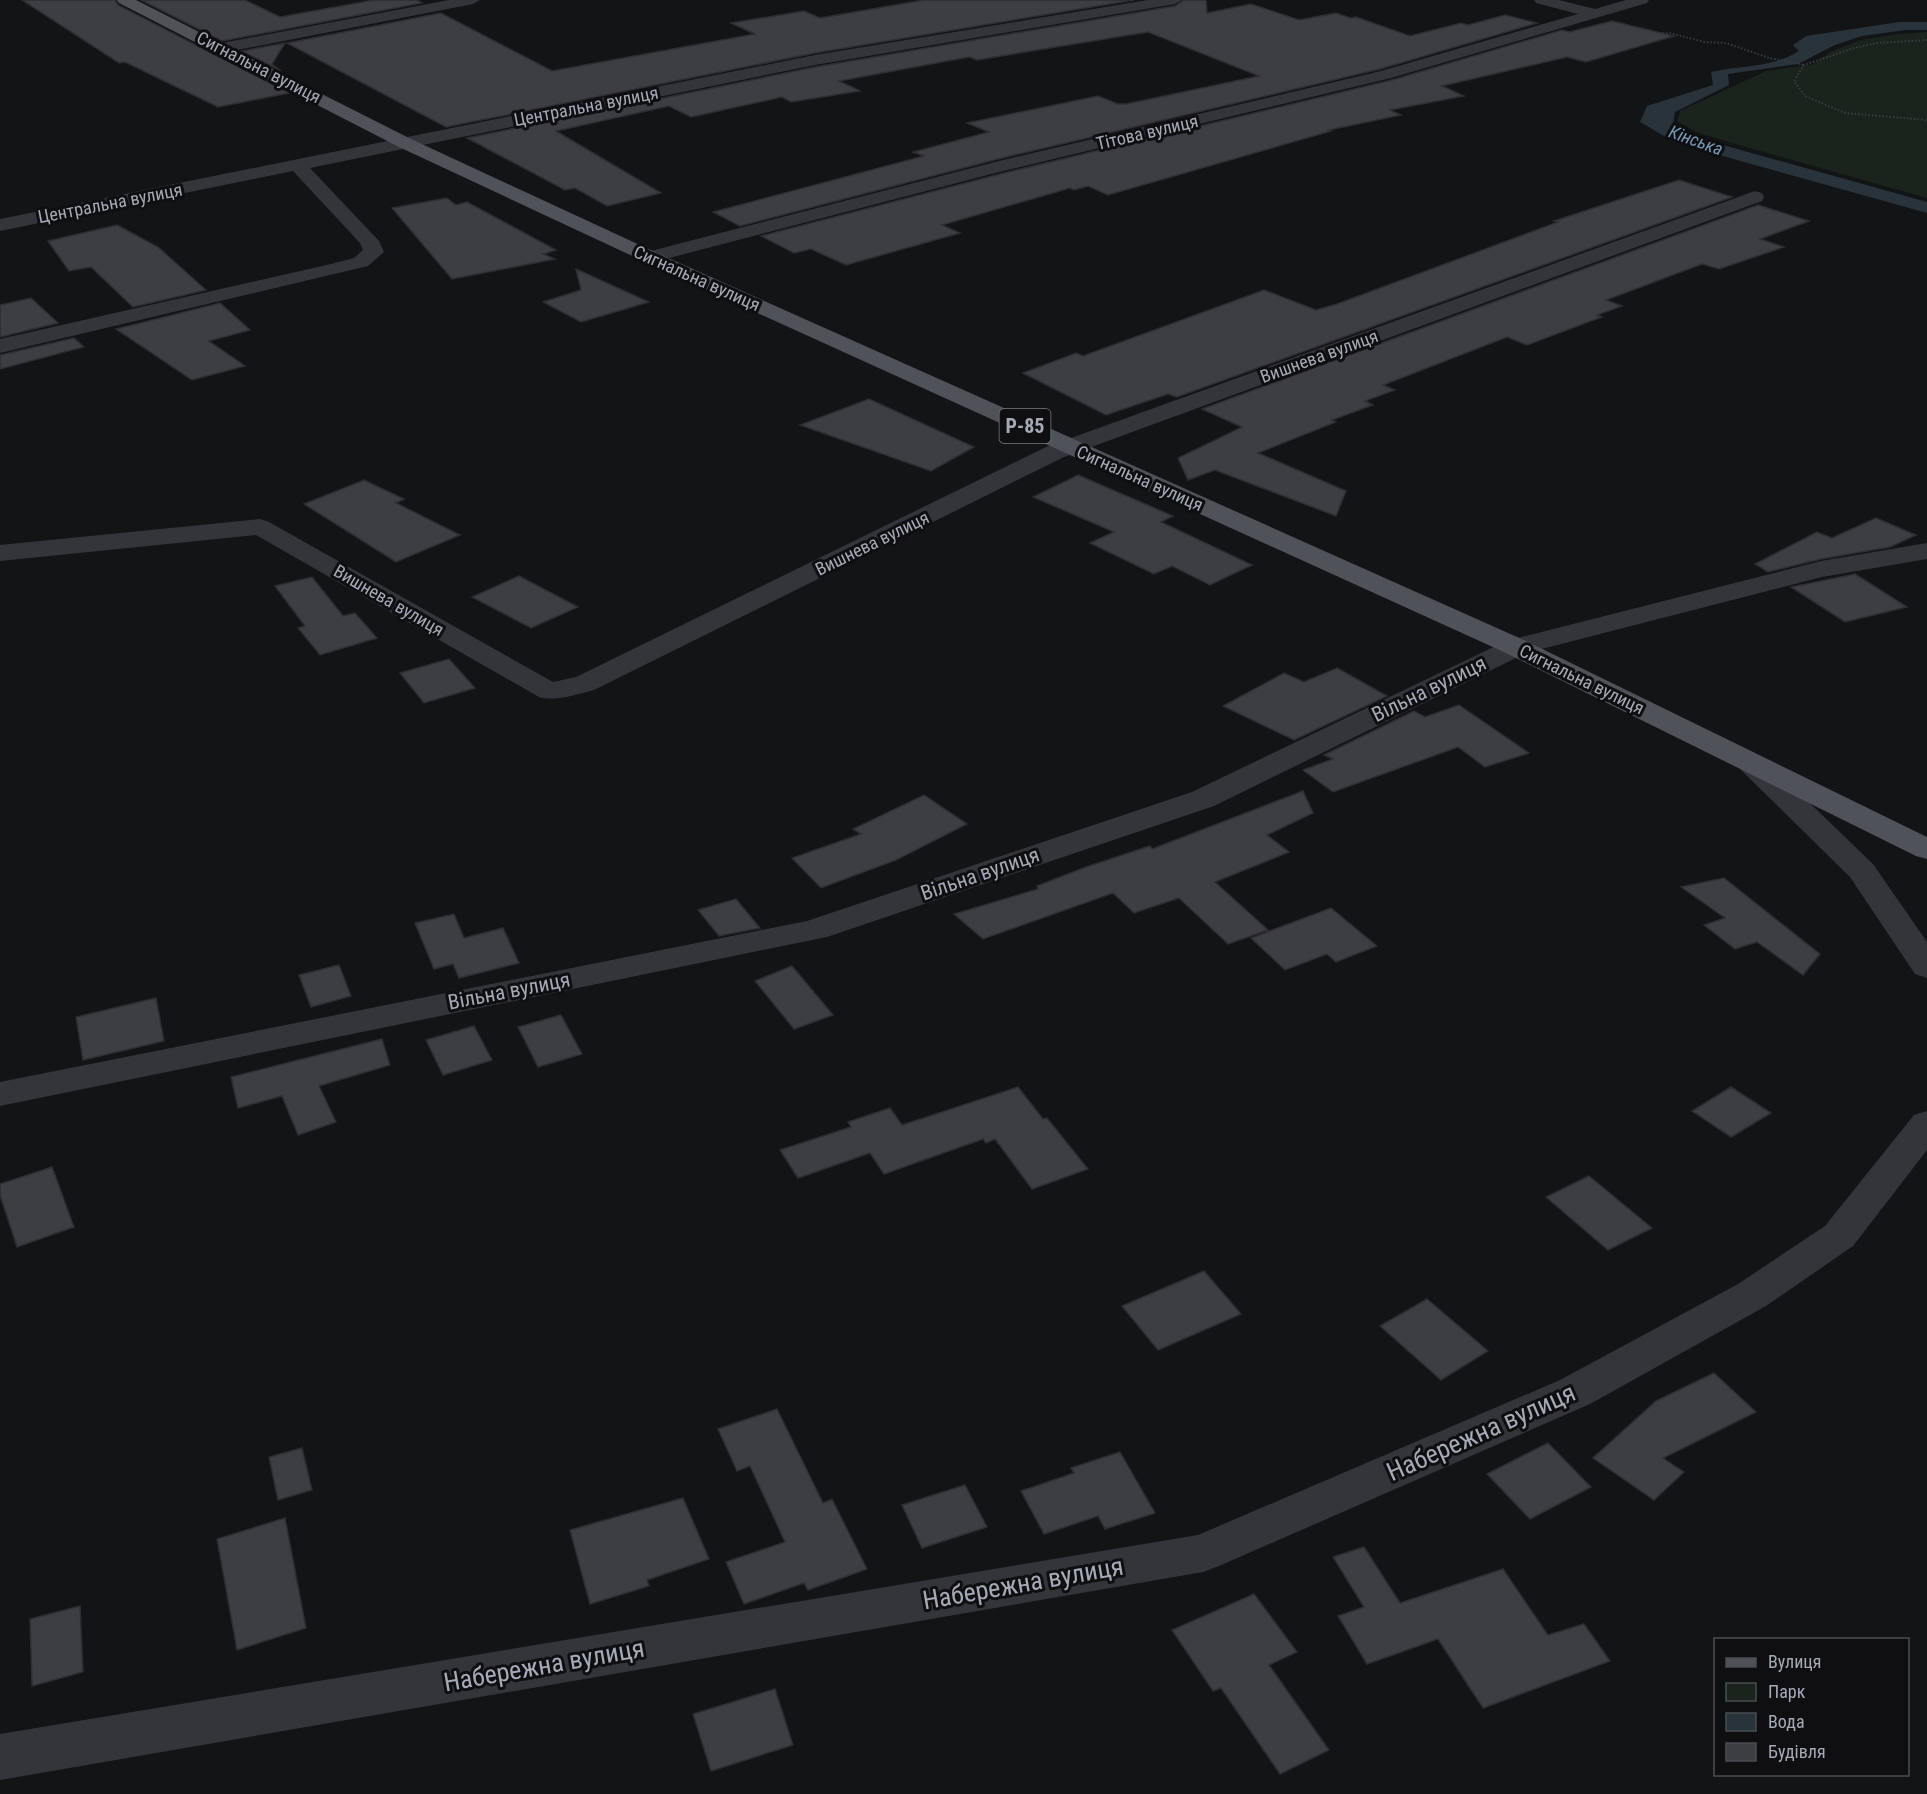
<svg xmlns="http://www.w3.org/2000/svg" width="1927" height="1794" font-family="'Roboto Condensed',sans-serif">
<style>
.green{fill:#1b241c}
.water{fill:#28333b}
.building{fill:#3d3e43;stroke:#2d2d32;stroke-width:1.5}
.lines{fill:none;stroke-linecap:round;stroke-linejoin:round}
.path{stroke:#3a3c42;stroke-width:2;stroke-dasharray:1.5 2;stroke-linecap:butt}
.minor{fill:#34353b;fill-rule:evenodd}
.primary{fill:#50525a;fill-rule:evenodd}
.labels{text-anchor:middle;dominant-baseline:central;stroke-width:6;stroke-linejoin:round;paint-order:stroke}
.far-street-label{font-size:18px;fill:#a4aab7;stroke:#0f0f11}
.far-water-label{font-size:18px;font-style:italic;fill:#7799b6;stroke:#0f0f11}
.shield{fill:#0f0f11;stroke:#777c85;stroke-width:1.5}
.shield-label{font-size:20px;font-weight:bold;fill:#a4aab7}
.street-label{font-size:21px;fill:#a4aab7;stroke:#0f0f11}
.near-street-label{font-size:26px;fill:#a4aab7;stroke:#0f0f11}
</style>
<rect width="100%" height="100%" fill="#131416"/>
<!-- green -->
<path class="green" d="M1927,32V198L1732,143L1696,132L1677,121L1680,111L1766,71L1814,64L1830,52L1861,40L1897,34Z"/>
<!-- water -->
<path class="water" d="M1899,22H1927V30H1906L1862,36L1835,45L1798,64L1728,74L1729,85L1675,112L1673,124L1698,138L1927,202V213L1676,143L1640,122L1647,106L1713,85L1711,72C1741,65 1773,68 1799,51L1793,45L1806,36Z"/>
<!-- building -->
<path class="building" d="M22,0H115L118,5L289,93L218,107L125,62L119,63Z
M141,0H245L280,17L374,0H417L422,3L222,41Z
M924,0H1134L815,53L446,127L287,43L441,13L552,71L755,34L731,23L804,11L820,18Z
M1184,0H1206L1207,13L1251,4L1299,20L1336,13L1350,18L1356,17L1410,36L1461,23L1468,25L1505,15L1537,23L1380,69L998,159L740,226L713,212L924,156L913,152L989,132L967,123L1098,96L1118,104H1126L1259,76L1148,32L977,60L969,57L839,81L860,91L791,102L782,97L691,117L669,106L556,131L661,193L607,206L575,188L565,190L467,138L815,67L1175,6Z
M1612,21L1674,36L1586,62L1567,57L1442,86L1464,96L1390,110L1401,115L1329,130L1331,131L1108,195L1088,186L1074,190L1070,188L942,225L960,233L846,265L811,249L794,253L761,236L1004,173L1392,80L1562,30L1569,32Z
M285,43L272,64L281,71L242,51Z
M1679,180L1732,197L1177,397L1168,394L1106,415L1023,373L1076,353L1083,356L1264,290L1316,310L1337,304L1558,222L1554,221Z
M447,198L456,205L467,202L556,250L543,254L555,259L452,279L392,208Z
M1758,205L1809,221L1760,239L1784,247L1719,269L1702,264L1606,300L1622,306L1597,315L1602,317L1527,345L1507,337L1383,385L1395,390L1365,401L1373,405L1332,420L1336,422L1258,453L1346,491L1336,516L1215,470L1188,480L1178,458L1242,427L1202,409Z
M117,225L158,247L206,290L133,307L91,267L69,271L48,241Z
M576,269L649,302L581,322L543,302L581,290Z
M31,298L58,323L0,337V305Z
M220,303L250,330L209,341L245,366L192,380L116,329Z
M74,338L84,347L0,369V355Z
M869,399L974,447L931,471L800,425Z
M1078,475L1173,516L1161,522L1252,565L1210,585L1172,566L1154,574L1090,543L1114,532L1033,497Z
M364,480L404,499L396,503L460,535L396,562L304,504Z
M1876,518L1916,535L1890,547L1821,559L1768,572L1755,564L1817,532L1832,538Z
M1855,574L1907,607L1845,622L1791,587Z
M519,576L578,607L531,628L472,597Z
M312,577L343,616L355,613L377,638L320,655L298,628L305,626L275,586Z
M449,659L475,688L424,703L400,673Z
M1337,668L1387,696L1294,740L1223,706L1284,673L1304,682Z
M1459,705L1529,753L1485,767L1458,747L1333,792L1303,770L1333,759L1324,755L1414,711L1425,717Z
M1303,791L1313,813L1267,835L1289,852L1215,882L1268,930L1228,944L1179,898L1134,913L1113,893L983,939L954,914L1038,889L1037,886L1086,867L1150,846L1152,849Z
M924,795L967,824L896,860L821,888L792,858L861,834L853,829Z
M1724,878L1820,954L1803,975L1757,942L1735,949L1704,925L1725,918L1681,887Z
M736,899L760,928L719,936L698,910Z
M1331,908L1377,946L1336,962L1327,954L1285,970L1251,938Z
M454,914L464,938L503,928L519,963L459,978L453,964L434,969L415,923Z
M339,965L351,996L311,1007L299,975Z
M792,966L833,1015L794,1029L755,981Z
M156,998L164,1041L83,1060L76,1017Z
M561,1015L582,1054L538,1067L518,1027Z
M474,1026L492,1060L443,1075L426,1040Z
M382,1039L390,1065L319,1086L336,1122L298,1135L282,1096L238,1108L231,1077Z
M1018,1087L1043,1119L1047,1118L1088,1169L1032,1189L995,1139L986,1143L983,1139L884,1174L870,1153L798,1178L780,1150L851,1127L848,1122L890,1108L902,1125Z
M1731,1087L1771,1113L1731,1137L1692,1111Z
M52,1167L74,1227L17,1247L0,1195V1184Z
M1589,1176L1652,1228L1608,1250L1546,1197Z
M1204,1271L1241,1314L1158,1350L1122,1306Z
M1427,1299L1488,1351L1441,1380L1380,1326Z
M1714,1373L1756,1412L1663,1458L1684,1472L1654,1500L1593,1458L1656,1401Z
M777,1409L823,1503L832,1499L867,1569L808,1590L804,1583L744,1604L726,1562L785,1542L750,1466L737,1471L718,1429Z
M1548,1443L1591,1487L1530,1519L1487,1474Z
M302,1448L312,1490L278,1500L269,1457Z
M1120,1452L1155,1513L1105,1529L1098,1516L1044,1534L1021,1491L1074,1473L1071,1468Z
M965,1485L987,1527L922,1548L902,1505Z
M683,1498L709,1559L647,1580L649,1586L590,1604L570,1530Z
M285,1518L306,1628L237,1650L217,1539Z
M1364,1547L1400,1603L1503,1569L1548,1635L1584,1624L1610,1661L1483,1708L1438,1639L1367,1664L1338,1616L1364,1607L1333,1557Z
M1254,1594L1297,1652L1269,1665L1329,1750L1280,1774L1221,1688L1213,1691L1172,1630Z
M80,1606L83,1672L32,1686L30,1619Z
M775,1689L793,1745L711,1771L693,1714Z"/>
<g class="lines">
<!-- path -->
<path class="path" d="M1635,30L1653,34L1670,33L1704,42L1726,43L1769,58L1804,65
M1927,40L1877,43L1854,48L1804,65L1794,81L1805,96L1845,113L1927,120"/>
<!-- minor -->
<path class="minor" d="M449,0H480L473,4L222,53L214,48L222,43Z
M1148,0H1182L1175,4L815,65L310,168L379,241L384,252L368,266L0,353V339L331,264L354,258L363,250L360,243L293,171L0,231V219L815,55Z
M1534,0H1559L1595,9L1626,0H1649L1647,3L1391,78L1003,171L650,263L643,261L640,257L643,253L999,161L1381,71L1578,14L1536,3Z
M1755,191L1762,193L1764,197L1762,201L1064,457L594,690C577,694 556,702 539,697L256,535L0,561V545L260,519L269,522L553,682L576,677L1046,447Z
M1927,543V559L1822,577L1526,653L1214,806L827,937L0,1106V1082L807,921L1192,792L1506,641L1821,561Z
M1750,753L1761,756L1873,864L1927,942V978L1915,974L1850,877L1739,768L1735,762L1739,756Z
M1927,1111V1150L1853,1246L1766,1306L1590,1404L1219,1566L1203,1572L0,1780V1734L1198,1535L1560,1380L1738,1284L1825,1226L1914,1115Z"/>
<!-- primary -->
<path class="primary" d="M117,0H136L411,139L657,253L1526,641L1927,837V859L1916,856L1506,653L643,261L399,147L119,3Z"/>
</g>
<g class="labels">
<!-- far-street labels -->
<g class="far-street-label">
<text transform="translate(259 67) rotate(27)">Сигнальна вулиця</text>
<text transform="translate(586 106) rotate(-11)">Центральна вулиця</text>
<text transform="translate(1147 132) rotate(-13)">Тітова вулиця</text>
<text transform="translate(110 203) rotate(-11)">Центральна вулиця</text>
<text transform="translate(697 278) rotate(24)">Сигнальна вулиця</text>
<text transform="translate(1319 356) rotate(-20)">Вишнева вулиця</text>
<text transform="translate(1140 478) rotate(24)">Сигнальна вулиця</text>
<text transform="translate(872 543) rotate(-26)">Вишнева вулиця</text>
<text transform="translate(389 600) rotate(30)">Вишнева вулиця</text>
<text transform="translate(1582 679) rotate(26)">Сигнальна вулиця</text>
</g>
<!-- far-water labels -->
<g class="far-water-label">
<text transform="translate(1696 140) rotate(20)">Кінська</text>
</g>
<!-- shield labels -->
<rect class="shield" x="999.5" y="409" width="51" height="34" rx="4.5"/>
<g class="shield-label">
<text x="1025" y="426">Р-85</text>
</g>
<!-- street labels -->
<g class="street-label">
<text transform="translate(1429 689) rotate(-26)">Вільна вулиця</text>
<text transform="translate(980 874) rotate(-19)">Вільна вулиця</text>
<text transform="translate(509 991) rotate(-11)">Вільна вулиця</text>
</g>
<!-- near-street labels -->
<g class="near-street-label">
<text transform="translate(1481 1432) rotate(-24)">Набережна вулиця</text>
<text transform="translate(1023 1583) rotate(-10)">Набережна вулиця</text>
<text transform="translate(544 1665) rotate(-10)">Набережна вулиця</text>
</g>
</g>
<!-- legend -->
<rect x="1714" y="1638" width="195" height="138" fill="#0f0f11" stroke="#4b4d53" stroke-width="1.5"/>
<rect x="1726" y="1658" width="30" height="9" fill="#50525a" stroke="#4b4d53" stroke-width="1.5"/>
<text x="1768" y="1668" font-size="18" fill="#a4aab7">Вулиця</text>
<rect x="1726" y="1683" width="30" height="18" fill="#1b241c" stroke="#4b4d53" stroke-width="1.5"/>
<text x="1768" y="1698" font-size="18" fill="#a4aab7">Парк</text>
<rect x="1726" y="1713" width="30" height="18" fill="#28333b" stroke="#4b4d53" stroke-width="1.5"/>
<text x="1768" y="1728" font-size="18" fill="#a4aab7">Вода</text>
<rect x="1726" y="1743" width="30" height="18" fill="#3d3e43" stroke="#4b4d53" stroke-width="1.5"/>
<text x="1768" y="1758" font-size="18" fill="#a4aab7">Будівля</text>
</svg>
